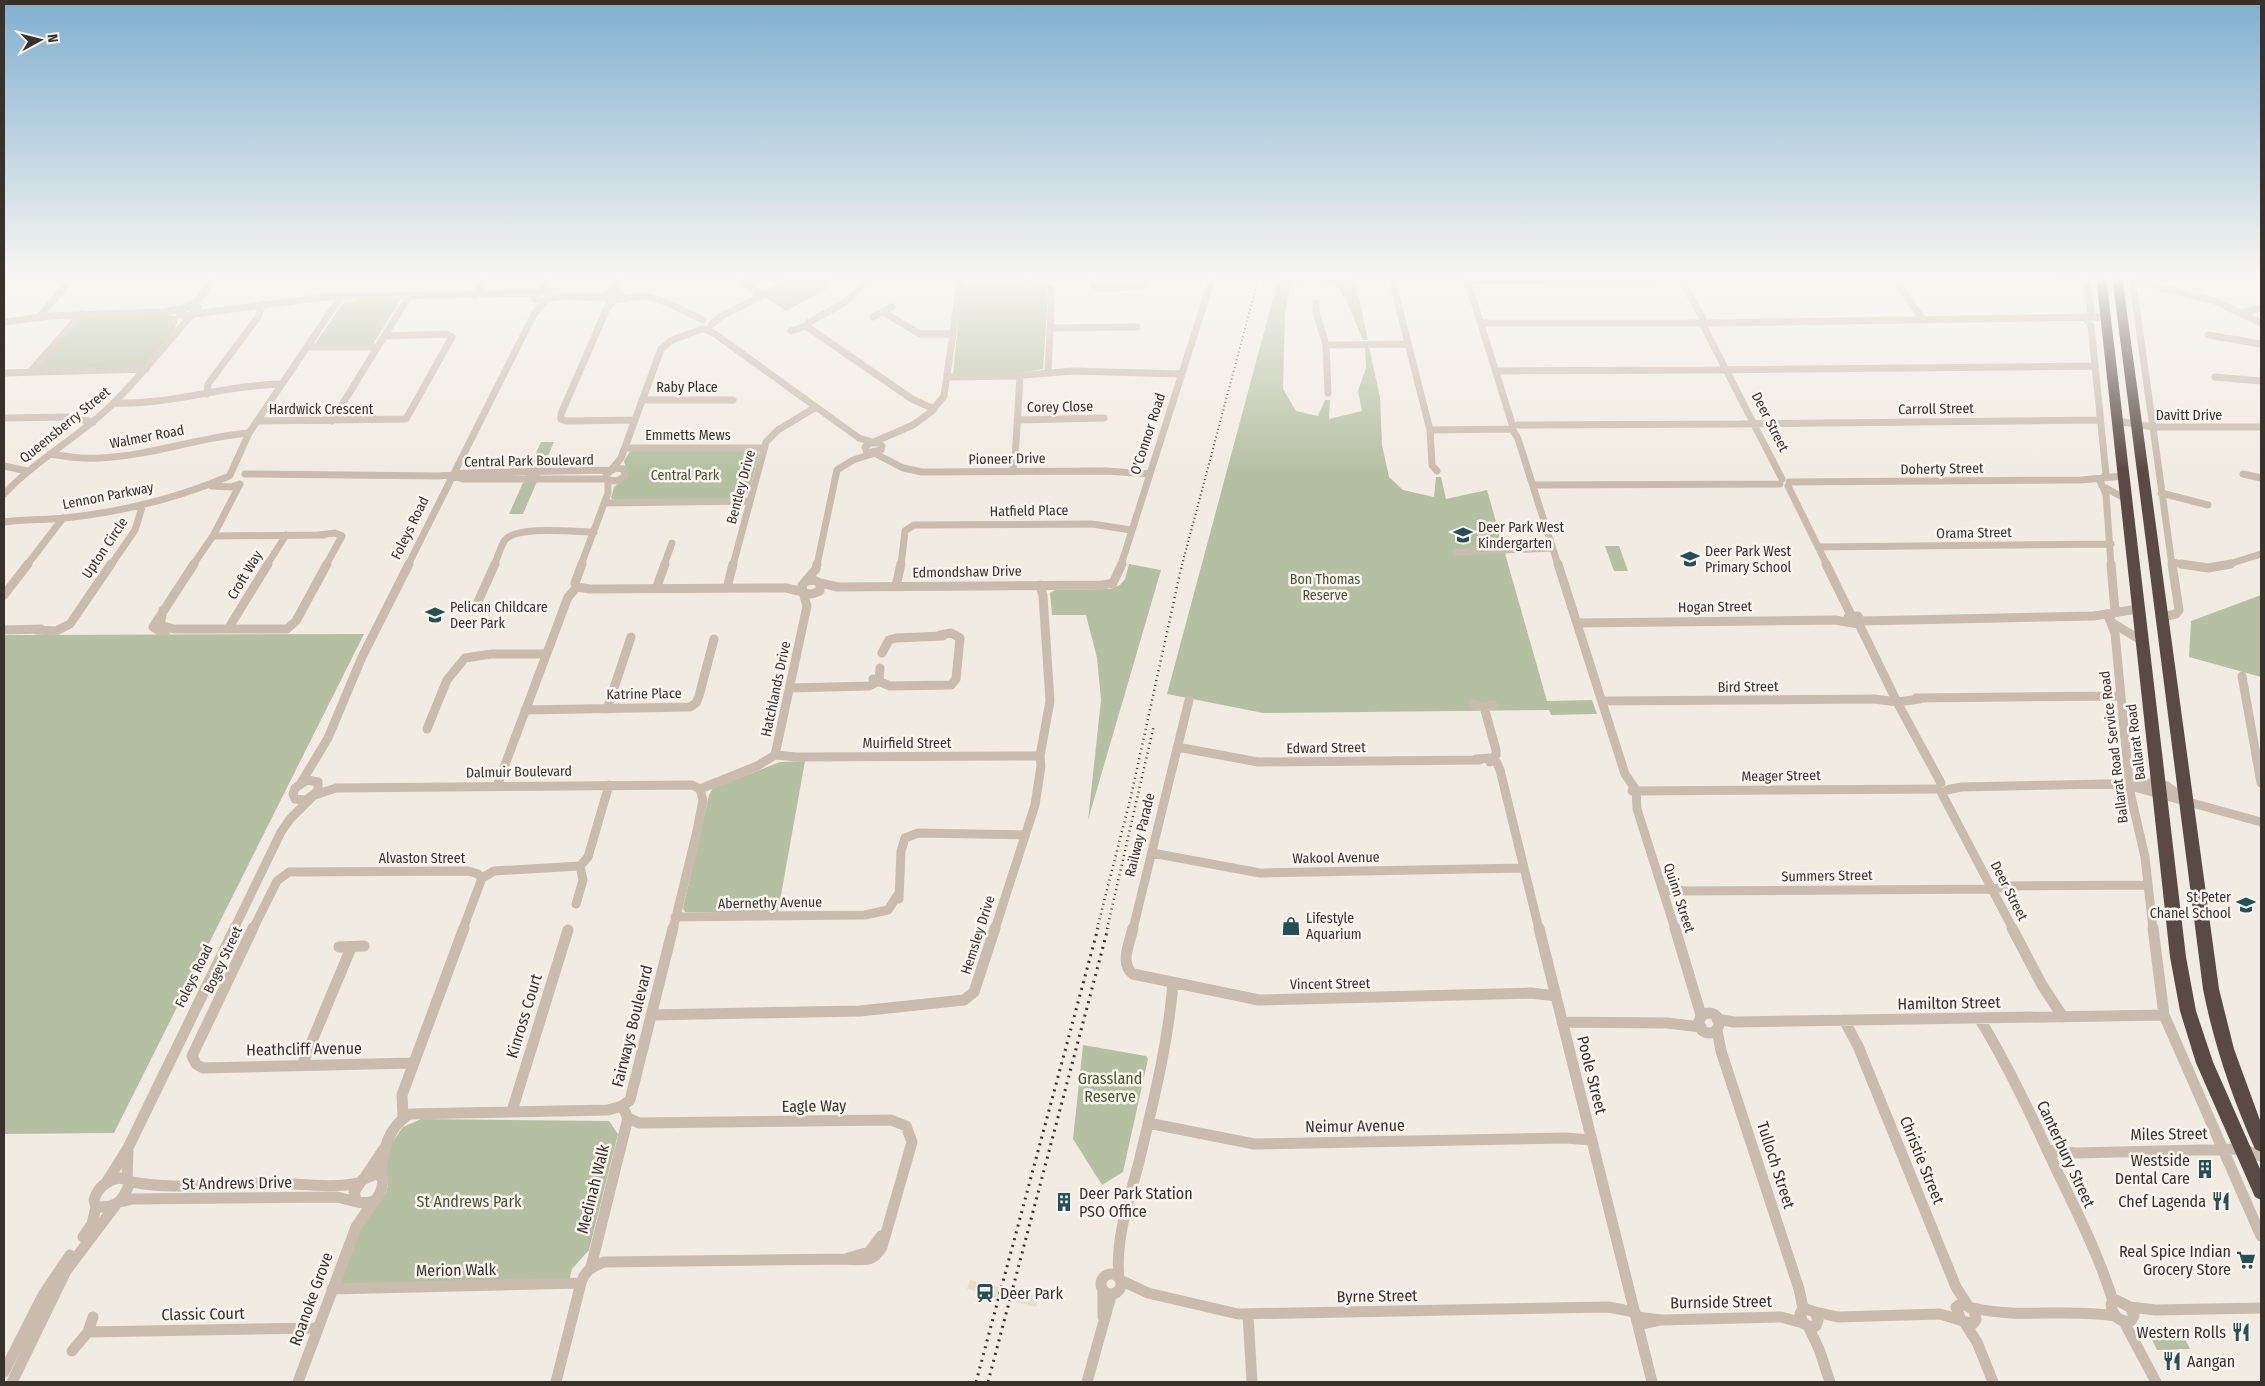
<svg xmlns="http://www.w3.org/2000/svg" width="2265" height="1386" font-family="'Fira Sans Condensed',sans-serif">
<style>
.green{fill:#b5c0a3}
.plaza{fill:#e8dccb}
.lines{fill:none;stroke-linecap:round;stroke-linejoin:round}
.minor-far2{stroke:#c9bcaf;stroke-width:7}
.minor-far1{stroke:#c9bcaf;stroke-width:9}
.minor{stroke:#c9bcaf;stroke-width:11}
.highway{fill:#594b44;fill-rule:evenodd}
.rail-far2{stroke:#39312c;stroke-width:2;stroke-dasharray:1 3;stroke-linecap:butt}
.rail-far1{stroke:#39312c;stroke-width:2.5;stroke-dasharray:1 4;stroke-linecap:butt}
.rail{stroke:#39312c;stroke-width:3;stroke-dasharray:2 5;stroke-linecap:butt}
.labels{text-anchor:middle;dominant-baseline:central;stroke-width:5;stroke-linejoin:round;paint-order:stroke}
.street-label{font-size:14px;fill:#39312c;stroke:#f9f5ee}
.park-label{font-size:14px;fill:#475532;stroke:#f9f5ee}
.poi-label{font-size:14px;fill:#39312c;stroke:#f9f5ee;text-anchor:start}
.near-street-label{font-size:16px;fill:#39312c;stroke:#f9f5ee}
.near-park-label{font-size:16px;fill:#475532;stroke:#f9f5ee}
.near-poi-label{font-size:16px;fill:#39312c;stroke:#f9f5ee;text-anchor:end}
</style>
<rect width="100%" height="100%" fill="#f2ebe2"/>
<!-- green -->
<path class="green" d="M805,276H836L826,289L786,311L765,297Z
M1279,276H1354L1368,340H1363L1347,302L1337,285L1307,281L1291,285L1285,312L1283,389L1296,411L1318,416L1325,400H1330L1329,419L1362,411L1358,391L1366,368L1365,347H1369L1380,397L1382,445L1389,477L1403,490L1434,497L1436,477H1441L1446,499L1487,490L1547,701L1592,700L1597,714L1551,715L1549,710L1263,713L1167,694Z
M965,290L1046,291L1048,296L1043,369L1013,374L953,375L961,294Z
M361,299H401L373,344H315L342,304Z
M165,314L178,317L175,329L145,366L37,370L36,368L78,320L84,317Z
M541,442H554L523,514H509Z
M757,450L759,454L749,491L743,499L614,500L611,498L614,487L628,476L624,461L630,451Z
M1605,546H1619L1628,571H1614Z
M1129,564L1161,570L1088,820L1101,700L1097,658L1086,615H1052L1050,593L1055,590L1110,589L1120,585L1125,579Z
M2261,595V677L2189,657L2191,621Z
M364,634L114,1133L4,1134V635Z
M805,761L778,912H685L683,908L709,795L713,788L780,762Z
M1083,1045L1146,1056L1148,1059L1123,1172L1102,1185L1073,1139Z
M421,1119L609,1121L618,1134L589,1250L572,1269L569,1281L335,1287L358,1230L386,1193L388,1185L384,1176L391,1144L403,1127Z
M2146,1327H2179L2190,1349L2157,1350Z"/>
<!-- plaza -->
<path class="plaza" d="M970,1280L1039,1297L1036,1307L967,1289Z"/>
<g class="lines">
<!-- minor-far2 -->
<path class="minor-far2" d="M733,276L762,295
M1092,276L1093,285L1099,288L1142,287L1147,276
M1391,276L1430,430L1432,465L1437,471
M1466,276L1512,424
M1679,276L1703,319
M1893,276L1923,320
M2086,276L2091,314L2087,320L2091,326L2106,474L2100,481L2106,494L2111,565
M2132,276L2172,565
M1467,281L2086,276
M2133,281L2215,301L2261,323
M1027,287L1028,276
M959,288L1045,287L1052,289L1048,372
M542,291L549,292L551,295L544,301L535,299V295Z
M540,292L552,276
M610,292L621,276
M475,296L486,276
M618,298L621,294L615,291L608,293L605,297C616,304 631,295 644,296C665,299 684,312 703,320
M547,299L564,296L605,298
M616,299L607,308L561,414V419L566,421L635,420
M1316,303V312L1326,345L1328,393
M190,306L198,307V311L188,316L179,315L181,310Z
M188,307L200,298L216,276
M883,312L920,334H953
M2244,312L2261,308
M194,314L325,297L539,293
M40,316L74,276
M873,317L892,307
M4,322L51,316L163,312L184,308
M1481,323H1699
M1709,323L2105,317
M711,325L720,317L800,276
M1703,325L1782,479
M806,326L912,399L934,409
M1050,328L1137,327
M704,329L715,334L859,438L872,442
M791,331L806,326L809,322C832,309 856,301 867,276
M2208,335L2261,344
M1326,345L1408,344
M307,347H377
M1706,370L2095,366
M1497,371L1711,370
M30,372L81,314
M4,373L146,369
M948,377L1014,376L1073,371L1181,374
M2215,377L2261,381
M207,394L208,384L258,317L263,304
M642,400H733
M114,403C171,405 225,385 282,384
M4,418L67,417L93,422
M1017,420L1104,418
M257,421L406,419L452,337L446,334L384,336
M332,421L409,296
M2117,421L2153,427H2261
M1740,424L2100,420
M1518,425L1745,424
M1430,430L1511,429
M1513,430L1518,439L1558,565
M874,442L913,425L931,412L944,396L961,276
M870,443H879L882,446L881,450L867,453L865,447Z
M625,448H764
M874,453L903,468L922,472L1106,471L1149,474
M50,454C67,457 83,459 100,458C150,456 199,437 249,433
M4,466L27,471
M615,468L624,469L625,476L617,481L608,480L606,474Z
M611,470L621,458L661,349L672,340L702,329
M1012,472L1015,459L1020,376
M245,474L439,476L465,473L610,470
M2243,474L2261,478
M230,475L249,433L340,298
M453,476L463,479H607
M1789,482L2081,480L2124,476
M1533,485L1780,484
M212,486L231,487L240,484
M1788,486L1827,565
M2102,486L2126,499
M2161,493L2208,505
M4,494C34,462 72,441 104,412C136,383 162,348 191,316
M605,503L750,501
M4,522C24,519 45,520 65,518C121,512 175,499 227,477
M319,535L335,533L342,536L326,565
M213,536L324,535
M1818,547L2111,544
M1456,552L1553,548
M2172,562L2186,565
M27,565L63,518
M111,565L135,530L143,504
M193,565L213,536L240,484
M267,565L286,535
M408,565L534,314L546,300
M494,565C498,558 500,547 505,540C517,525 576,532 594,532
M581,565L608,493V480
M664,565L672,543
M733,565L766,442L778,430L816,407
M817,565L837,470L853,460L872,454
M901,565L905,531L914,525L1092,524L1131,530
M1121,565L1213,276
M2226,565L2261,554"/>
<!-- minor-far1 -->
<path class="minor-far1" d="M1558,564L1625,774L1636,790L1637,809L1675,929
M1826,564L1851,615
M2111,564L2115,611L2109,618L2115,633L2130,792L2145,857L2153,929
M2181,564L2208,568L2231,564
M814,580L820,583V591L812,594L803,593L802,585L807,581Z
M804,583L816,569L817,564
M820,583L838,587L1103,585L1113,583L1122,564
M896,586L901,564
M577,587L590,589L786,588L803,592
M727,588L733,564
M656,589L665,564
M4,595L28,564
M476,606L495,564
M163,610L160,625L174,629H287L296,621L327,564
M2162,617L2176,614L2179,610L2172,564
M1861,621L2094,616L2138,609
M2111,622L2142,641
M1577,623L1835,620L1858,624L1861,621L1858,616L1848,617L1850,621
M1859,624L1897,702L1941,783
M228,629L268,564
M4,630L41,629
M36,630L56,631L70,624L111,564
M166,631H160L153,627L194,564
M882,653L889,640L896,638L943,636
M2242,676L2261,783
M873,679L890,686L951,685L956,679L960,638L951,633L940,635
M790,688L869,686L879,681L880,668
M1916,698L2120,696
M1603,701L1874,699L1897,702L1920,699
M1473,704L1484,707L1493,705
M1484,707L1496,750V755L1490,762
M607,709L631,637
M525,710L690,707L696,703L699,696L714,639
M427,729L447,680L465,658L492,654H546
M1177,747L1258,762L1480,760
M775,755L797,757L1040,756
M1476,759L1491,758L1497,763L1500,770L1539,929
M307,780L318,782V791L306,800L295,799L293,794L295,788Z
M301,783L328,738L362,657L409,564
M497,786L568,597L577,587L575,583L582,564
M2134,787L2261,822
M700,789L757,766L775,755L807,606L803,593
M1947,790L1961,787L2153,783L2167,786L2186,800
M1632,791L1936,789
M1941,792L2013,929
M315,795L336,788L692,785L700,789
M1152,853L1260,873L1523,868
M2009,886L2147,885
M1662,889L1686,891L1993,889L2014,886
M899,899L901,851L905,838L918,833L1025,835
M576,904L583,880L580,866
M675,917L865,915L888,910L899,893
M234,929L281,832L290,819L312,797
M253,929L277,881L289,872L468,871L478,874L482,878L494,871L580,866L588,857L609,785
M463,929L482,878
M673,929L697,831L703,800L700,789
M995,929L1035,805L1041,766L1040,756L1050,701L1043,596L1040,585
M1133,929L1189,700"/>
<!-- minor -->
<path class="minor" d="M253,928L192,1056L196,1064L203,1068L413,1063
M1133,928C1130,942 1119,964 1133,974L1259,1000L1531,993L1556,996
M1539,928L1652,1382
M1675,928L1701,1015
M2012,928L2042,985L2063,1017
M2153,928L2164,1015L2261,1236
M339,947L364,946
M1699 1023a10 10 0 1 1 20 0a10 10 0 1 1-20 0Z
M651,1015L860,1011L964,1000L974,992L995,928
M1979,1018C2009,1067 2033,1119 2057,1171C2078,1214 2099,1256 2113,1301
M1717,1019L1734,1022L2164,1015
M1844,1020L1858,1046L1956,1287L1967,1304
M1562,1022L1667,1023L1701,1027
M1717,1030L1721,1051L1799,1289L1803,1308
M302,1065L351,948
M512,1111L568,930
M403,1117L402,1095L464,928
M1148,1123L1254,1144L1566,1138L1591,1140
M2047,1150L2076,1153L2242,1149L2261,1156
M380,1176C383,1152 387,1127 410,1114L608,1110L622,1106L630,1100L673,928
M365,1177L383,1150
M120,1178L127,1180L129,1185C122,1203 115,1208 96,1207L94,1200C98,1187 107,1180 120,1178Z
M127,1180L128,1151
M127,1181C174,1191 220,1183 268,1183C297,1183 330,1189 359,1183
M106,1183L128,1148L235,928
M120,1202L133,1199L337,1197C361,1203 381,1212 383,1178L376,1174L362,1180L354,1192L356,1200
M83,1237L92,1224L96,1207
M848,1258L869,1252L881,1236
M591,1267L628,1118
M1101 1284a10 10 0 1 1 20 0a10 10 0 1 1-20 0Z
M1119,1278C1115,1239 1129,1200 1139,1162C1153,1103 1168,1044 1173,983
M1120,1280L1148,1293L1238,1314L1608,1307L1635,1312
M332,1289L581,1283
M1103,1291V1317
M2116,1300L2130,1307L2134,1316L2131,1321C2119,1323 2112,1315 2111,1304Z
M2130,1307L2156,1310L2261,1308
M1803,1308L1815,1312L1818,1320L1816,1326L1811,1327L1803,1323L1800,1314Z
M1973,1308C2019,1319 2068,1308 2115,1316
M1815,1312L1838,1317L1940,1314L1973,1324L1976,1320L1974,1310L1961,1303L1956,1307L1961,1320
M1248,1315L1252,1382
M1636,1317L1662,1320L1781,1317L1803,1323
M1964,1322L1977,1342L1993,1382
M2124,1322L2156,1382
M1638,1325L1661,1320
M1808,1326L1819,1349L1830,1382
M88,1332L318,1328
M72,1351L88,1332L93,1317
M4,1372L43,1295L70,1255
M12,1382L66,1271L115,1206
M298,1382L356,1227L374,1201
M556,1382L581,1283C585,1270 592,1267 604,1262L846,1259C863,1260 873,1263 882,1247L912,1142L906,1126L891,1120L639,1123L628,1118L622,1106
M1087,1382L1111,1296L1114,1293"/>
<!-- highway -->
<path class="highway" d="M2096,276H2106L2186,957L2196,1011L2213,1062L2261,1171V1200L2255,1197L2196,1063L2180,1011L2170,957Z
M2112,276H2122L2219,989L2234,1049L2261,1123V1152L2255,1149C2232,1097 2214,1045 2203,989Z"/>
<!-- rail-far2 -->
<path class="rail-far2" d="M1182,565L1259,276"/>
<!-- rail-far1 -->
<path class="rail-far1" d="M1097,929L1131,796L1182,564
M1107,929L1154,725"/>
<!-- rail -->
<path class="rail" d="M976,1382L1098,928
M988,1382L1108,928"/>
</g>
<!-- sky -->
<linearGradient id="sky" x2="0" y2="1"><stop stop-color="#80b0d0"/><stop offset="0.59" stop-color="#f9f6f2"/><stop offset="1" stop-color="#f9f6f2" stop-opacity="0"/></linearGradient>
<rect width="2265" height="470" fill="url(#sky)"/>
<!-- icons -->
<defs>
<g id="school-bare" transform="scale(1.5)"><path d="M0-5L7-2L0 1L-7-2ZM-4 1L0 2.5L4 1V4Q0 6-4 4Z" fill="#255156" stroke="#f9f5ee" stroke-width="2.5" paint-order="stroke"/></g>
<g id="shop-bare" transform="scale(1.5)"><path d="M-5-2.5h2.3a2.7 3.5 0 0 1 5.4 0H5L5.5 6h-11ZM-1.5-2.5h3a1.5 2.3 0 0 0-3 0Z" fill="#255156" stroke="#f9f5ee" stroke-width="2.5" paint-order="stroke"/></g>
<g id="building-bare" transform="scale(1.5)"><path d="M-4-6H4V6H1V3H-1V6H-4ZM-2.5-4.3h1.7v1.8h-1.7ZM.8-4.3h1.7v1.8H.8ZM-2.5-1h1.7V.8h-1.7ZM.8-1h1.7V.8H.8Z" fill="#255156" stroke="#f9f5ee" stroke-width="2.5" paint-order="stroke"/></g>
<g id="restaurant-bare" transform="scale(1.5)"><path d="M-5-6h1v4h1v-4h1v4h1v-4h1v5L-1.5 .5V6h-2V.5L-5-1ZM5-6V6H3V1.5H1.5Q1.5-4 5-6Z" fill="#255156" stroke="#f9f5ee" stroke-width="2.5" paint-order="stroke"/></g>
<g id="supermarket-bare" transform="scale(1.5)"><path d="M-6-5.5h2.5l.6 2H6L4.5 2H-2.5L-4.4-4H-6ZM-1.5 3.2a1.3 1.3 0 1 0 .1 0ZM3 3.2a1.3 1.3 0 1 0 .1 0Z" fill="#255156" stroke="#f9f5ee" stroke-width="2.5" paint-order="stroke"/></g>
<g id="station-bare" transform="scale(1.5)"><path d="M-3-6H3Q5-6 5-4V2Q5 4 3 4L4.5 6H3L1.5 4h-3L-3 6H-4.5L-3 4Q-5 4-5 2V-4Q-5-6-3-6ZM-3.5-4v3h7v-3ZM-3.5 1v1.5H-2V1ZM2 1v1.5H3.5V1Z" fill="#255156" stroke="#f9f5ee" stroke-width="2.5" paint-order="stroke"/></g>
</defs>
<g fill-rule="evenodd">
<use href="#school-bare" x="1463" y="535"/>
<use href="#school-bare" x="1690" y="559"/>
<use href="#school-bare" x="435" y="615"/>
<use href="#school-bare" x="2246" y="905"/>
<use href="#shop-bare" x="1291" y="926"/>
<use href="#building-bare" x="2205" y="1169"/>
<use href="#restaurant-bare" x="2221" y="1201"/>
<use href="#building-bare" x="1064" y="1202"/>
<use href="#supermarket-bare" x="2246" y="1260"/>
<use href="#station-bare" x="985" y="1293"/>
<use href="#restaurant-bare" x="2241" y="1332"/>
<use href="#restaurant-bare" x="2172" y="1361"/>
</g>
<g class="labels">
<!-- street labels -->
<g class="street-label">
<text x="687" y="387">Raby Place</text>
<text transform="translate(1060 407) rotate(-1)">Corey Close</text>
<text x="321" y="409">Hardwick Crescent</text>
<text transform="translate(1936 409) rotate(-1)">Carroll Street</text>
<text x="2189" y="415">Davitt Drive</text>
<text transform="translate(1770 422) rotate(63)">Deer Street</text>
<text transform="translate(65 425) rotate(-39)">Queensberry Street</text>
<text transform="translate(1148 434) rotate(-72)">O'Connor Road</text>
<text x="688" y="435">Emmetts Mews</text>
<text transform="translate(147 437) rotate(-11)">Walmer Road</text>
<text transform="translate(1007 459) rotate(-1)">Pioneer Drive</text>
<text transform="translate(529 461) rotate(-1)">Central Park Boulevard</text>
<text transform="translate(1942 469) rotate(-1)">Doherty Street</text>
<text transform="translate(741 487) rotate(-75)">Bentley Drive</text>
<text transform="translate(108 496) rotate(-11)">Lennon Parkway</text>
<text transform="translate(1029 511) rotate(-1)">Hatfield Place</text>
<text transform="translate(410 528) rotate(-64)">Foleys Road</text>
<text transform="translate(1974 533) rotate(-1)">Orama Street</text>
<text transform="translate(105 548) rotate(-56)">Upton Circle</text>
<text transform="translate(967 572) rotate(-1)">Edmondshaw Drive</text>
<text transform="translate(245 575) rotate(-59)">Croft Way</text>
<text transform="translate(1715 607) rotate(-1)">Hogan Street</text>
<text transform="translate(1748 687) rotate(-1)">Bird Street</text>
<text transform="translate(776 689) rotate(-78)">Hatchlands Drive</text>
<text transform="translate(644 694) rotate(-1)">Katrine Place</text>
<text transform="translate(2136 742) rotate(-97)">Ballarat Road</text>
<text x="907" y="743">Muirfield Street</text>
<text transform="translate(2114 747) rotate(-97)">Ballarat Road Service Road</text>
<text transform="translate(1326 748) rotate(-1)">Edward Street</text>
<text transform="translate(519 772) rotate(-1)">Dalmuir Boulevard</text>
<text transform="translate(1781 776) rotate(-1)">Meager Street</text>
<text transform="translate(1140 835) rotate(-76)">Railway Parade</text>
<text x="422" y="858">Alvaston Street</text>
<text transform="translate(1336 858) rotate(-1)">Wakool Avenue</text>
<text transform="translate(1827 876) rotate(-1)">Summers Street</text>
<text transform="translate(2009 891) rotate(63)">Deer Street</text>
<text transform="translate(1679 898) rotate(72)">Quinn Street</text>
<text transform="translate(770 903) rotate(-1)">Abernethy Avenue</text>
<text transform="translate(978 935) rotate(-72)">Hemsley Drive</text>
<text transform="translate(223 960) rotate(-65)">Bogey Street</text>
<text transform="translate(194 976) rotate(-64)">Foleys Road</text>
<text transform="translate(1330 984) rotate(-1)">Vincent Street</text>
</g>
<!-- park labels -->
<g class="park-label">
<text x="685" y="475">Central Park</text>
<text x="1325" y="579">Bon Thomas<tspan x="1325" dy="16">Reserve</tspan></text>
</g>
<!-- poi labels -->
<g class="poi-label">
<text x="1478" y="527">Deer Park West<tspan x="1478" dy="16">Kindergarten</tspan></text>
<text x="1705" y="551">Deer Park West<tspan x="1705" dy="16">Primary School</tspan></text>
<text x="450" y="607">Pelican Childcare<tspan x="450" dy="16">Deer Park</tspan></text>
<text x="2231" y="897" text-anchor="end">St Peter<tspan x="2231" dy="16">Chanel School</tspan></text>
<text x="1306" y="918">Lifestyle<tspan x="1306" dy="16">Aquarium</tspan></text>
</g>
<!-- near-street labels -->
<g class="near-street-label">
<text transform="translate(1949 1003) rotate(-1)">Hamilton Street</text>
<text transform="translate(524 1016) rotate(-73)">Kinross Court</text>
<text transform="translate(632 1026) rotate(-76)">Fairways Boulevard</text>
<text transform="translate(304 1049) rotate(-1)">Heathcliff Avenue</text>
<text transform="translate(1592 1075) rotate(76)">Poole Street</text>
<text transform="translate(814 1106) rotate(-1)">Eagle Way</text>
<text transform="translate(1355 1126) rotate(-1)">Neimur Avenue</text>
<text transform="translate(2169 1134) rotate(-1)">Miles Street</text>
<text transform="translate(2066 1154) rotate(65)">Canterbury Street</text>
<text transform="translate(1922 1160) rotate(68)">Christie Street</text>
<text transform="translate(1776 1165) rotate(72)">Tulloch Street</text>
<text transform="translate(237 1183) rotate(-1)">St Andrews Drive</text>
<text transform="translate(593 1189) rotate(-76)">Medinah Walk</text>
<text transform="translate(456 1270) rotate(-1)">Merion Walk</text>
<text transform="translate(1377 1296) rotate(-1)">Byrne Street</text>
<text transform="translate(311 1299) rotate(-70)">Roanoke Grove</text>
<text transform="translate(1721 1302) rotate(-1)">Burnside Street</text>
<text transform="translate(203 1314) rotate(-1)">Classic Court</text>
</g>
<!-- near-park labels -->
<g class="near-park-label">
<text x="1110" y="1078">Grassland<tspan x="1110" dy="18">Reserve</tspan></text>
<text x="469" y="1201">St Andrews Park</text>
</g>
<!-- near-poi labels -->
<g class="near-poi-label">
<text x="2190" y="1160">Westside<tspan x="2190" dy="18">Dental Care</tspan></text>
<text x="1079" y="1193" text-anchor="start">Deer Park Station<tspan x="1079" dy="18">PSO Office</tspan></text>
<text x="2206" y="1201">Chef Lagenda</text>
<text x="2231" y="1251">Real Spice Indian<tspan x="2231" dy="18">Grocery Store</tspan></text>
<text x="1000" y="1293" text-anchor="start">Deer Park</text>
<text x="2226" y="1332">Western Rolls</text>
<text x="2187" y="1361" text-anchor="start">Aangan</text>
</g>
</g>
<!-- border -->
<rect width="2265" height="1386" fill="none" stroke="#39312c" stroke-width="10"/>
<!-- north arrow -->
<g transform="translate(40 40) rotate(83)" stroke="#f9f5ee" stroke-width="4" paint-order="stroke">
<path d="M0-4L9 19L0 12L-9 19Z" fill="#39312c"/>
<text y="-8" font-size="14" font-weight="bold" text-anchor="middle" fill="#39312c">N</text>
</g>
</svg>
